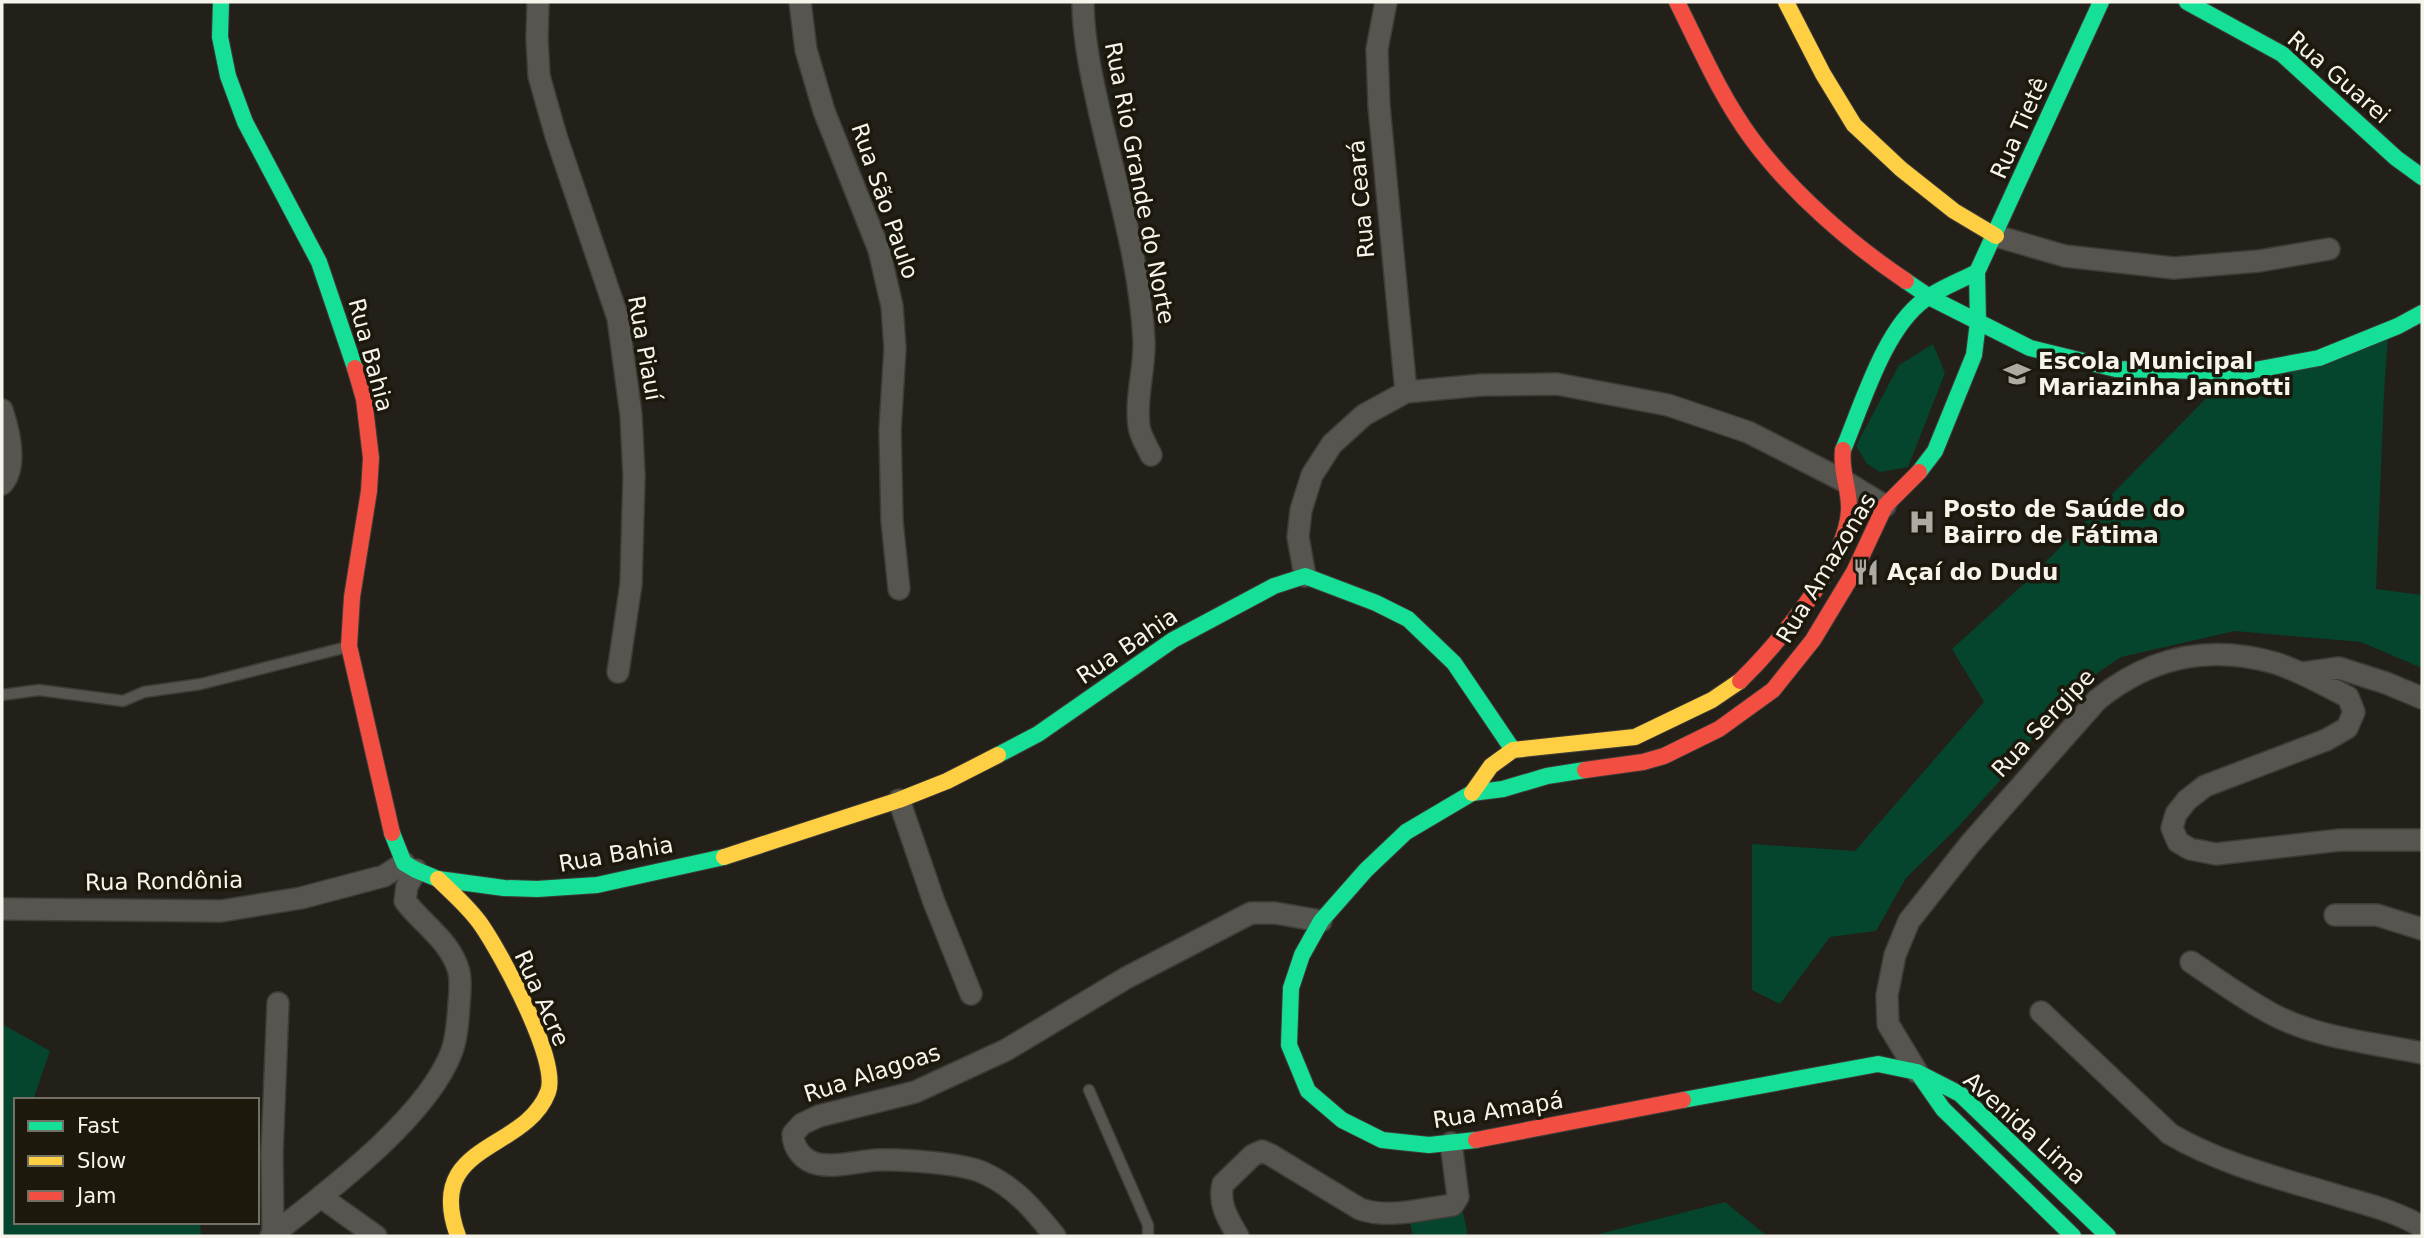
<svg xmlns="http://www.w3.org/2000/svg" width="2424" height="1238" font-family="'DejaVu Sans',sans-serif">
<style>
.green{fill:#06452d}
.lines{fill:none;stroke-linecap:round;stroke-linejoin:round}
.lane-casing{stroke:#3e3c37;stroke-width:13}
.street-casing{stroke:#3e3c37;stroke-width:24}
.fast-casing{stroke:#3e3c37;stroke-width:18}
.slow-casing{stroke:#3e3c37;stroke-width:18}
.jam-casing{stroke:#3e3c37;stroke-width:18}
.lane{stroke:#565550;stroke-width:10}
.street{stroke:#565550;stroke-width:21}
.fast{stroke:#16e098;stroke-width:16}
.slow{stroke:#ffcf43;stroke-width:16}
.jam{stroke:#f24e42;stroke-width:16}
.labels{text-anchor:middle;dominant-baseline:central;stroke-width:7;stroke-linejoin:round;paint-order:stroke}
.street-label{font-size:23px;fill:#f6f4eb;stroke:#1c180c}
.poi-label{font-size:23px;font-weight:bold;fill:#f6f4eb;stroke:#1c180c;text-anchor:start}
</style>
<rect width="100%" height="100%" fill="#222019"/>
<!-- green -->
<path class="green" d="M2388,335L2384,393L2376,589L2422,595V668L2361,642L2235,631L2121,657L2058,700L2015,764L1958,827L1906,878L1876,931L1830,937L1780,1004L1752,990V844L1855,851L1984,702L1952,649L2027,581L2225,379Z
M1933,344L1945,373L1908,467L1880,472L1867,464L1856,446L1899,365Z
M2,1024L50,1051L33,1100H16V1222H200L201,1236H2Z
M1725,1202L1767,1236H1591Z
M1461,1203L1468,1236H1413L1407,1209Z"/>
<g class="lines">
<!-- lane casing -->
<g class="lane-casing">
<path id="lane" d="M2,695L39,690L123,701L144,692L201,684L347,647
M1089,1090L1148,1225V1236"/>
</g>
<!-- street casing -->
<g class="street-casing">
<path id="street" d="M538,2L537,39L539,76L556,136L618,318L631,415L634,476L631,584L618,672
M800,2L806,50L824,111L879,250L892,306L895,348L890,430L892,521L899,589
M1083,2C1083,34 1089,65 1096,96C1113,177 1140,258 1144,341C1145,369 1135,398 1139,426C1140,436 1147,446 1151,455
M1386,2L1377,49L1379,106L1406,392
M1996,236L2065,256L2174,268L2259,261L2329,249
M2,410C9,431 18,466 2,484
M1305,576L1298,537L1301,510L1312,475L1332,444L1364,415L1406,392L1482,385L1557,384L1668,405L1748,432L1844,481L1885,506
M2303,673L2339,668L2386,683L2422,698
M899,800L934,902L971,994
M2,909L221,911L301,898L384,876L404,863
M2335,915H2377L2422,929
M2191,962C2218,980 2244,999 2272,1014C2317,1038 2373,1043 2422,1053
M2041,1012L2170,1134C2223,1165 2283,1179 2342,1197C2369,1205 2398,1212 2422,1227
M1917,1072L1888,1024L1887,995L1895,955L1909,921L1970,844L2097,700C2150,657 2208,644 2275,663C2301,671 2324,685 2348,697L2354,712L2347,728L2326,740L2205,786L2187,800L2176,814L2172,828L2178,842L2190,849L2216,854L2340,840H2422
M321,1197L376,1236
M273,1235L272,1153L278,1003
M271,1236C327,1192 427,1118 452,1051C457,1036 458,1020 459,1004C460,994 461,982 459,972C451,941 423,925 405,901L407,886L416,870
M1055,1236C1033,1209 1016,1188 984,1173C964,1163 899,1159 877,1160C859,1161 836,1168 818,1164C803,1161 793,1148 793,1134L802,1124L819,1116L915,1092L1006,1050L1126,978L1251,913H1275L1321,921
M1238,1236C1228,1219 1218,1204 1223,1184L1253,1155L1262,1151L1271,1155L1360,1209C1389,1219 1423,1209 1453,1205L1458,1197L1451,1143"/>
</g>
<!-- fast casing -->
<g class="fast-casing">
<path id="fast" d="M221,2L220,37L228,76L245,122L319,262L355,368
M2187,2L2282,54L2396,158L2422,177
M1906,281L1931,298L2030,348L2116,369L2244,372L2319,358L2398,326L2422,313
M1843,450C1862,405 1884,329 1924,300C1940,288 1960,281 1977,272
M1919,472L1935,451L1974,355L1978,322L1977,272L2101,2
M998,755L1038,734L1173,640L1274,586L1305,576L1376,603L1408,619L1454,663L1513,750
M392,833L404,863L416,870L438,879L504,888L537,889L597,885L724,857
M1920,1076L1943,1109L2073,1236
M1683,1100L1878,1064L1917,1072L1960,1094L2108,1236
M1476,1140L1429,1145L1382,1140L1342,1120L1308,1091L1289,1045L1291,988L1302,955L1321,921L1366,870L1406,832L1472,793L1503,789L1547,776L1585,770"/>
</g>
<!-- slow casing -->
<g class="slow-casing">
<path id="slow" d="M1786,2L1823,74L1854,125L1901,169L1954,211L1996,236
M1472,793L1491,766L1513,750L1635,737L1712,700L1740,681
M724,857L899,800L947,781L998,755
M438,879C453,894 470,908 482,926C501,954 560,1061 548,1092C525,1153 423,1142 458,1236"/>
</g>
<!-- jam casing -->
<g class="jam-casing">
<path id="jam" d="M1677,2C1700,48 1721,97 1752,139C1792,193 1851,244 1906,281
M355,368L364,399L371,458L369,491L352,597L349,646L392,833
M1740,681C1776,646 1847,562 1849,510C1850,490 1840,470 1843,450
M1585,770L1643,762L1664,756L1719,729L1773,690L1813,640L1854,572L1885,506L1919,472
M1476,1140L1683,1100"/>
</g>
<!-- lane -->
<use href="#lane" class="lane"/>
<!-- street -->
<use href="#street" class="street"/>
<!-- fast -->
<use href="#fast" class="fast"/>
<!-- slow -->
<use href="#slow" class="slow"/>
<!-- jam -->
<use href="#jam" class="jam"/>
</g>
<!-- icons -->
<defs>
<g id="school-bare" transform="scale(2.1)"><path d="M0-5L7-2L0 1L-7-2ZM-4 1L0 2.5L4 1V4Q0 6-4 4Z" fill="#acaaa2" stroke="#1c180c" stroke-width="2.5" paint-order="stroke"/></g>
<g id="hospital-bare" transform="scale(2.1)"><path d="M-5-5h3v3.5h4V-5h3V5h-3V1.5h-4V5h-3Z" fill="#acaaa2" stroke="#1c180c" stroke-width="2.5" paint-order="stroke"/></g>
<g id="restaurant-bare" transform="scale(2.1)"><path d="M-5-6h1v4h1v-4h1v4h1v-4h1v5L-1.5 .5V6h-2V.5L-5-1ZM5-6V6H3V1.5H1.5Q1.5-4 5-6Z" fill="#acaaa2" stroke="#1c180c" stroke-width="2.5" paint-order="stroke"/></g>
</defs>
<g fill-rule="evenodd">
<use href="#school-bare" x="2017" y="374"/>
<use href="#hospital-bare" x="1922" y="522"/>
<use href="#restaurant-bare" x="1866" y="572"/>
</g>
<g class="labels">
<!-- street labels -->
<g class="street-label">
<text transform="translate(2339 77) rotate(41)">Rua Guarei</text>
<text transform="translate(2019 128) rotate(-66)">Rua Tietê</text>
<text transform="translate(1140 183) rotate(79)">Rua Rio Grande do Norte</text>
<text transform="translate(1361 199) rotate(-95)">Rua Ceará</text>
<text transform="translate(885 201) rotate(71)">Rua São Paulo</text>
<text transform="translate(645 348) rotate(80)">Rua Piauí</text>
<text transform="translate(371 355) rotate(75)">Rua Bahia</text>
<text transform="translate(1826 568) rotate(-59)">Rua Amazonas</text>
<text transform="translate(1127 646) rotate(-34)">Rua Bahia</text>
<text transform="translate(2043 723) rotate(-47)">Rua Sergipe</text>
<text transform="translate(616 854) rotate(-10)">Rua Bahia</text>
<text transform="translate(164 881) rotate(-1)">Rua Rondônia</text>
<text transform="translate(542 998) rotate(66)">Rua Acre</text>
<text transform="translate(872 1073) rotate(-18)">Rua Alagoas</text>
<text transform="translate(1498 1110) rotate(-9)">Rua Amapá</text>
<text transform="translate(2025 1128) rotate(42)">Avenida Lima</text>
</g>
<!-- poi labels -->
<g class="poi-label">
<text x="2038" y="361">Escola Municipal<tspan x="2038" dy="26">Mariazinha Jannotti</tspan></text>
<text x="1943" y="509">Posto de Saúde do<tspan x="1943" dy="26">Bairro de Fátima</tspan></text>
<text x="1887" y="572">Açaí do Dudu</text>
</g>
</g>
<!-- border -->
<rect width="2424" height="1238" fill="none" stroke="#f6f4eb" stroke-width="7"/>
<!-- legend -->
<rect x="14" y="1098" width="245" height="126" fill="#1c180c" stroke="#737065" stroke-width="2"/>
<rect x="28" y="1121" width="35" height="10" fill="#16e098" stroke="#737065" stroke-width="2"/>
<text x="77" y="1133" font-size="21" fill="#f6f4eb">Fast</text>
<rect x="28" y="1156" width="35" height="10" fill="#ffcf43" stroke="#737065" stroke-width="2"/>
<text x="77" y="1168" font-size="21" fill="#f6f4eb">Slow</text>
<rect x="28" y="1191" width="35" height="10" fill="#f24e42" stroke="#737065" stroke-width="2"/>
<text x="77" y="1203" font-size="21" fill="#f6f4eb">Jam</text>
</svg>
